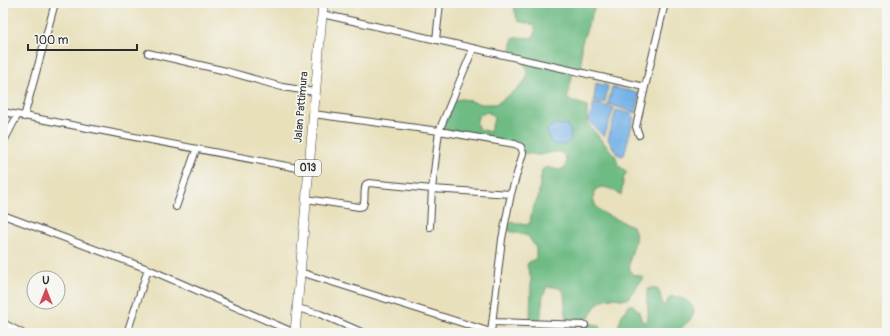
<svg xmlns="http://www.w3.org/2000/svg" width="890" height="336" font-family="Pangolin,sans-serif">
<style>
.forest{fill:#6ebb84;stroke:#4c7358;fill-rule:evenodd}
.water{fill:#76b2e8;stroke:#506e8a}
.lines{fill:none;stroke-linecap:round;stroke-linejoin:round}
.street-casing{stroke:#474641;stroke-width:8}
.primary-casing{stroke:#474641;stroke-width:10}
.street{stroke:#fff;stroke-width:6}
.primary{stroke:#fff;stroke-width:9}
.labels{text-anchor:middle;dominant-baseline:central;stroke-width:3.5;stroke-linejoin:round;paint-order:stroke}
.shield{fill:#f6f6f2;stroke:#686867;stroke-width:1}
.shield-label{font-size:10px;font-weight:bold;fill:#2b2b2b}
.street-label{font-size:11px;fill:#2b2b2b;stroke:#f6f6f2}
</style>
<rect width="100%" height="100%" fill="#f6f6f2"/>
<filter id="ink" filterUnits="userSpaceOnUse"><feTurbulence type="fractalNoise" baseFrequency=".025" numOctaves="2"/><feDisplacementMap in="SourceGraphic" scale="8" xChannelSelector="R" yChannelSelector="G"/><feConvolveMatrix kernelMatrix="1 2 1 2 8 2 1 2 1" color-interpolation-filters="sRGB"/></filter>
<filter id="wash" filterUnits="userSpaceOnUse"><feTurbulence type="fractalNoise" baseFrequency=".012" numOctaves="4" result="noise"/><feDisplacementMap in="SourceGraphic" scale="16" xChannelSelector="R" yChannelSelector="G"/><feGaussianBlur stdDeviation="0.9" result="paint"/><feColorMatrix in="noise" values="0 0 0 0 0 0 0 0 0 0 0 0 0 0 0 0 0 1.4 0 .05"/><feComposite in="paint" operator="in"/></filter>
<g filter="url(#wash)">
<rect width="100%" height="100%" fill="#e8e0bb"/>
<!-- forest -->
<path class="forest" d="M542,3H596L581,45L582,74L573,72L567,99L587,106V123L616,157L618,165L627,172L624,176L621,195C614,190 600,182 594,192C589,215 618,217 633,227C642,241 623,259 632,274L644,277L627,299C622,300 617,298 612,298C595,299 592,313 585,325H566L564,292C559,287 554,286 547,287L543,295L540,324L530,323L531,279L527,266L528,263L536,258V248L528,236L509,231L507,226L511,222L526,225L530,223L532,210L538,198L542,170L546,167L558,170L563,169C566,166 566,165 566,161C564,145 548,155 539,155C534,155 529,153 523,153L521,147L439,131L452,100L463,99L481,104H494L498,103L519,88L527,78V68L511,50L513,39L517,37L532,38C536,34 536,31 534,25L518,21L514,8L516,6L535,8ZM487,112L495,116L490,132L479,129L476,123L479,115Z
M651,288H656L659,291L663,306L665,305L670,297C680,295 700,304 692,317C689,322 680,329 676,333H616L622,315L630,305H633L638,310L643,323L647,321C651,311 644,299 648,289Z
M589,323L598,325L603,333H586Z"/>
<!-- water -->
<path class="water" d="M596,83L608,86L605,103L594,100Z
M612,87L638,93L639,96L636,113L608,104Z
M594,103L614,108L604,137L589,121Z
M616,110L632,114L634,117L624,155L622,156L617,154L608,139Z
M554,124L567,125L571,132L570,142C563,145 558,146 551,143L547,131L549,128Z"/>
</g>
<g filter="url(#ink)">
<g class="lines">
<!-- street casing -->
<g class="street-casing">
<path id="street" d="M322,14L645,87L665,3
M436,40L440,3
M473,49L439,131L432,189L511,194
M148,53L226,71L282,87L315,92
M3,112L308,170
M313,114L439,131L515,144L521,147L523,153L511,194L502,239L491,333
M24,117L55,3
M639,135L636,127L645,87
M3,143L17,116
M306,199L359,207L363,206C366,199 363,192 366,184L369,183L432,189L430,227
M176,207L196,150
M3,215L148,269L295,333
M300,272L491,332
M297,308L320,314L364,333
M492,322L585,325
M3,323L22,333
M127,333L148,269"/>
</g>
<!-- primary casing -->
<g class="primary-casing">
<path id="primary" d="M295,333L323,3"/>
</g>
<!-- street -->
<use href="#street" class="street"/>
<!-- primary -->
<use href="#primary" class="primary"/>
</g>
</g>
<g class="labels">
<!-- shield labels -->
<rect class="shield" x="295" y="160" width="26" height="16" rx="3"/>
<g class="shield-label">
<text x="308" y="168">013</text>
</g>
<!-- street labels -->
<g class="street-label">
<text transform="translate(301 107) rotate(-85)">Jalan Pattimura</text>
</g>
</g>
<!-- margin -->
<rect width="890" height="336" fill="none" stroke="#f6f6f2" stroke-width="16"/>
<!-- north arrow -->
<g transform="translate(46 290)"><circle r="19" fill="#f6f6f2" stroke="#a5a5a2"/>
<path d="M0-3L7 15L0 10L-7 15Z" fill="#d1495b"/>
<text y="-6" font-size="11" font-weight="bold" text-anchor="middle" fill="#2b2b2b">U</text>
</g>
<!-- scale -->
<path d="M28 44v6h109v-6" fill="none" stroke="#2b2b2b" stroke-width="2"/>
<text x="34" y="44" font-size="12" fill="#2b2b2b" stroke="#f6f6f2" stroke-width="3" paint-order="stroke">100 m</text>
</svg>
